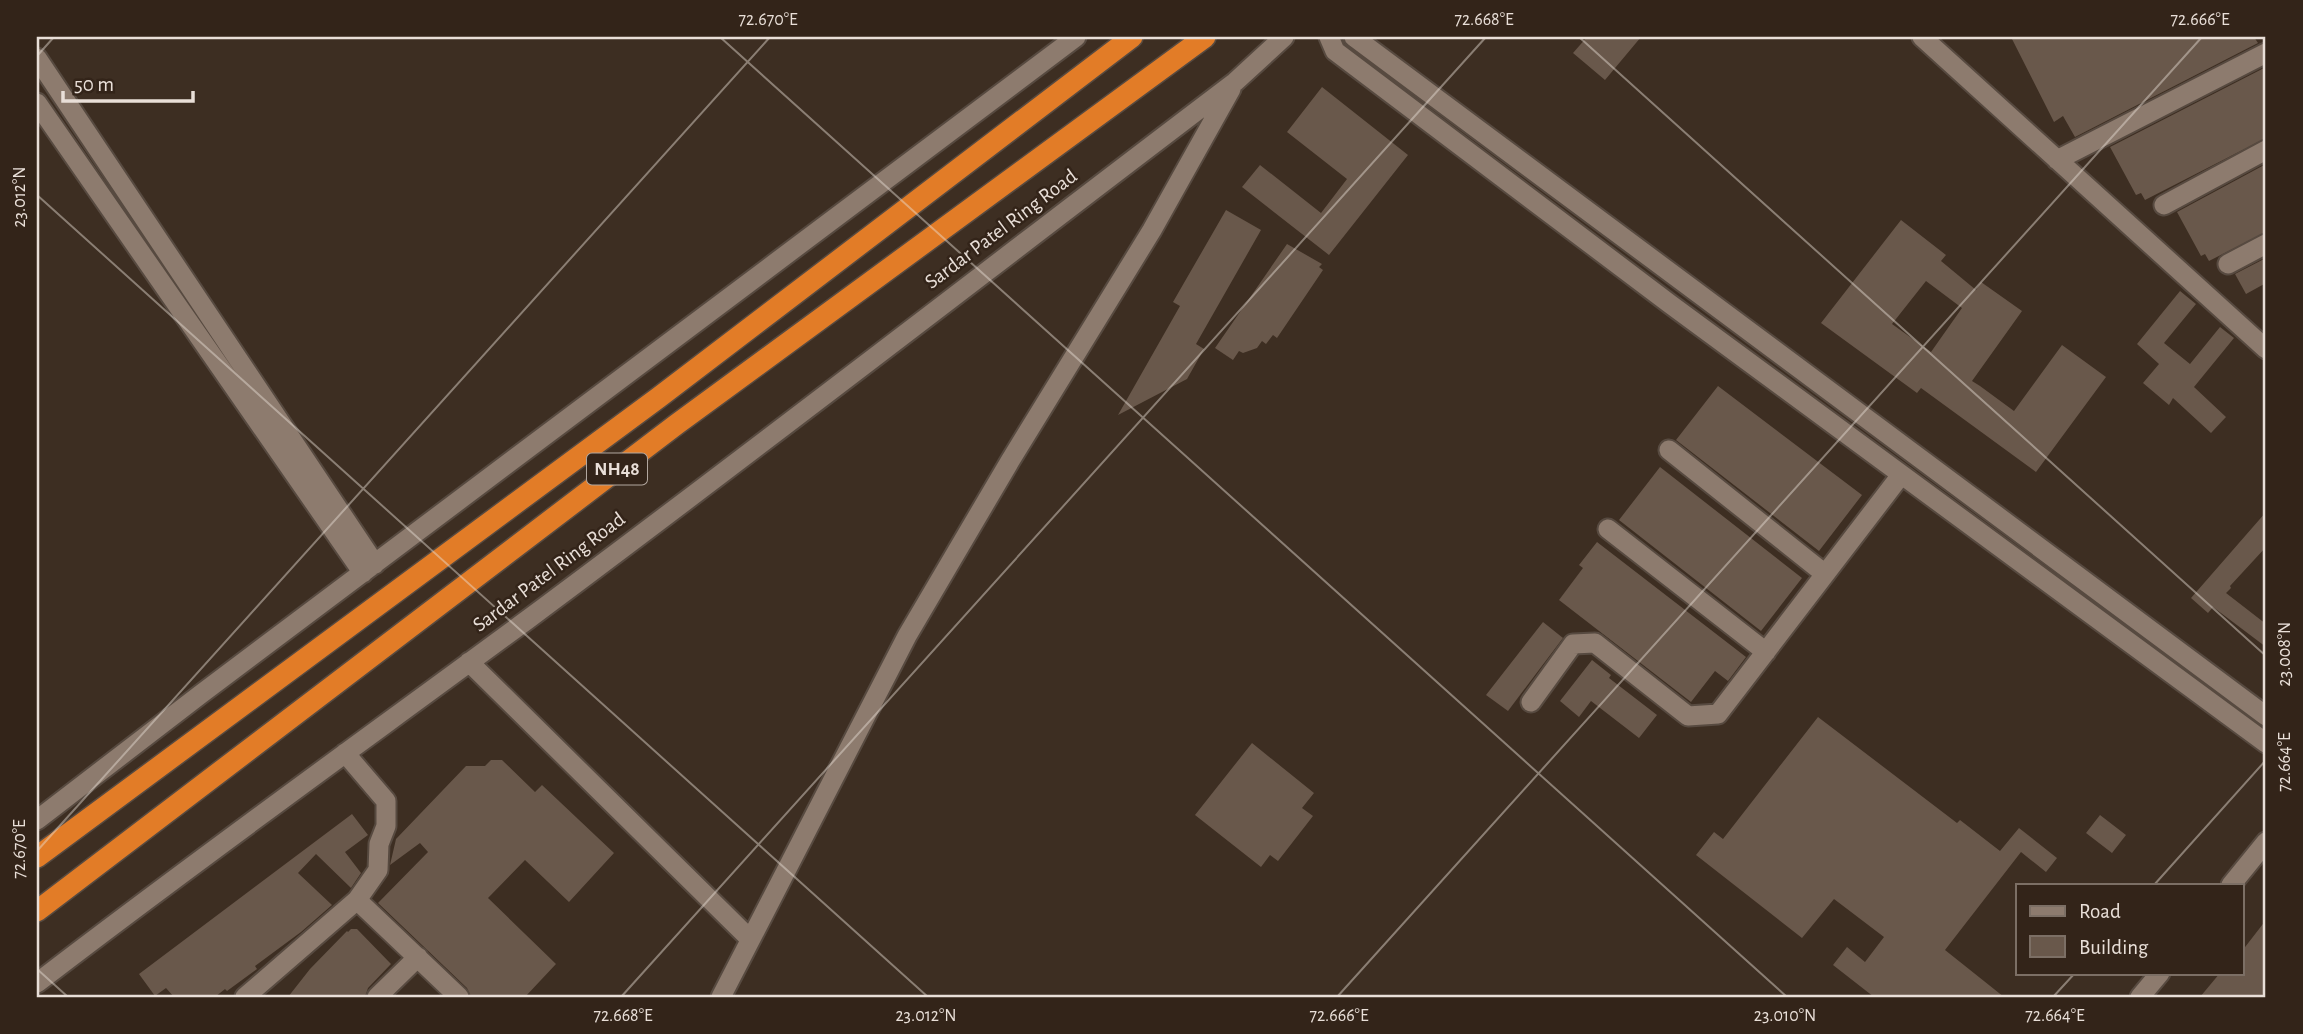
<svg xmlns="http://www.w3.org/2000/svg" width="2303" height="1034" font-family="'Alegreya Sans',sans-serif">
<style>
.building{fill:#69584b;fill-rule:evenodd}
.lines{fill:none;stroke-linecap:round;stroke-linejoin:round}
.minor-casing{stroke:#574a40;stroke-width:23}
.highway-casing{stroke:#574a40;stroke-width:24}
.minor{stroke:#8d7b6e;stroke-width:19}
.highway{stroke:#e27c27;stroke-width:21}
.ticks{fill:none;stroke:#e9dfd8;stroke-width:2;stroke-opacity:0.45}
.labels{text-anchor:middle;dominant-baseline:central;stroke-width:5;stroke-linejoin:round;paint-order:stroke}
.shield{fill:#332419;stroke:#b2a79f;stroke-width:2}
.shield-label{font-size:19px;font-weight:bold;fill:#e9dfd8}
.street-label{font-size:21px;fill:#e9dfd8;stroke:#332419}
.neatline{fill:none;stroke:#e9dfd8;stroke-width:2.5}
.ticks-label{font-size:18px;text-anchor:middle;fill:#e9dfd8}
</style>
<rect width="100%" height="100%" fill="#3d2e22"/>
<!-- building -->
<path class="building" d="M1587,37H1641L1605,80L1573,53Z
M2011,37H2254L2258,43L2075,137L2063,116L2054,122Z
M2266,67V138L2145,200L2141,193L2136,195L2110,147Z
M1322,87L1408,155L1329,255L1242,187L1260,165L1321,213L1347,179L1287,132Z
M2266,164V232L2209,261L2205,254L2201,256L2177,212Z
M1226,210L1261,230L1196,344L1204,349L1187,379L1118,415L1180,306L1173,302Z
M1901,220L1946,255L1941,261L1976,290L1981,282L2022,311L1972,381L1980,386L2014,411L2062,345L2106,377L2036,472L1921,388L1917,393L1821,323ZM1926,281L1962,308L1931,352L1892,324Z
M1287,244L1322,264L1319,267L1323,270L1277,338L1273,335L1266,344L1262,341L1257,348L1243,353L1239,351L1233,360L1215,348Z
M2266,258V283L2246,294L2235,274Z
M2180,291L2196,304L2164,343L2190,364L2220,327L2234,338L2194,387L2226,417L2211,433L2173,398L2169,405L2143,383L2159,364L2137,344Z
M1718,386L1862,495L1819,551L1676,440Z
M1660,467L1802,578L1761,631L1619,520Z
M2266,512V547L2230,586L2231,588L2226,593L2266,624V647L2213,607L2208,613L2191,598Z
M1597,542L1746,657L1728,681L1715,671L1691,702L1559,600L1583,568L1579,565Z
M1543,622L1563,638L1508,711L1486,695Z
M1592,660L1611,675L1609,678L1657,715L1639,738L1591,701L1579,717L1560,701Z
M1818,717L1957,823L1960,820L2000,851L2019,828L2057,858L2046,872L2021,852L1945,950L2004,997H1874L1833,965L1847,947L1865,962L1884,937L1834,899L1802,938L1696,855L1714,832L1723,839Z
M1252,743L1314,793L1302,808L1313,816L1278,861L1270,855L1261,867L1195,815Z
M491,760H502L535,792L542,785L614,853L569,902L525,860L488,898L556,964L525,997H471L467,988L378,903L428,852L420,843L390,865L396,839L466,766H485Z
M352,814L368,835L345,852L361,873L351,888L316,854L298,873L332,905L301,932L255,966L257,969L227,991L225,989L215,997H174L166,988L155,996L139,974Z
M2100,815L2126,835L2112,853L2086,833Z
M2266,920V991L2261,997H2200L2220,973H2242V951Z
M351,929H357L391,964L368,988L365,997H288L310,969L347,931L348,932Z"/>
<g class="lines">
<!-- minor casing -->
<g class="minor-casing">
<path id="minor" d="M1329,37L1335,51L1670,304L2266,743
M1354,37L2266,716
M1922,37L2266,349
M37,58L375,564
M37,103L363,573
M2057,160L2266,53
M2164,205L2266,150
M2228,264L2266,244
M1669,450L1825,574
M1608,529L1766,652
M469,662L750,939
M1531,702L1573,644L1595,643L1688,716L1718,714L1901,475
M345,753L386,801V826L379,844L378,870L357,900L459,997
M37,820L201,694L1076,37
M2231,885L2266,842
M37,983C198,859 363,741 527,620C765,443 999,261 1235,82L1284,37
M245,997L357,900
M377,997L418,957
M721,997L907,636L1010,461L1152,230L1231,89
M2140,997L2160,973"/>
</g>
<!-- highway casing -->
<g class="highway-casing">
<path id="highway" d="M37,857L658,398L1132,37
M37,911L677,424L1205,37"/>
</g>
<!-- minor -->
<use href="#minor" class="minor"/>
<!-- highway -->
<use href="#highway" class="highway"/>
</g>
<!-- ticks -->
<path class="ticks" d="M720,37L1787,997M1579,37L2266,656M37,56L54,37M37,195L928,997M37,851L770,37M2154,885L2266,760M37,969L68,997M621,997L1486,37M1337,997L2202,37M2053,997L2075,973"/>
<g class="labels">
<!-- shield labels -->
<rect class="shield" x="587" y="453.5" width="60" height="31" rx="5"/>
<g class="shield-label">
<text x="617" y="469">NH48</text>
</g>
<!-- street labels -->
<g class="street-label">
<text transform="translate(1001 229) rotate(-37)">Sardar Patel Ring Road</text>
<text transform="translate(549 572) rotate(-37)">Sardar Patel Ring Road</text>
</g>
</g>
<!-- border -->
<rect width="2303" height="1034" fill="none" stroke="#332419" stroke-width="77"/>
<!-- legend -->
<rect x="2016" y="884" width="228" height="91" fill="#332419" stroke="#7c6f65" stroke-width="2"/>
<rect x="2030" y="906" width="35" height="10" fill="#8d7b6e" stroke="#7c6f65" stroke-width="2"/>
<text x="2079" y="918" font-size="21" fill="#e9dfd8">Road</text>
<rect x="2030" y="936" width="35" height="21" fill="#69584b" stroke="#7c6f65" stroke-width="2"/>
<text x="2079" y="954" font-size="21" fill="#e9dfd8">Building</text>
<!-- scale -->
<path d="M63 91v10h130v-10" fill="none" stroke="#e9dfd8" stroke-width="3.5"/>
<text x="74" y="91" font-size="21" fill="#e9dfd8" stroke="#332419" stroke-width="5" paint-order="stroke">50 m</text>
<rect x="38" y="38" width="2226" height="958" class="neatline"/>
<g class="ticks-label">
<text x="768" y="25">72.670°E</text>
<text x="1484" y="25">72.668°E</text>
<text x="2200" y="25">72.666°E</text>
<text transform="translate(19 197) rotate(-90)" y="6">23.012°N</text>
<text transform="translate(2284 654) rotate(-90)" y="6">23.008°N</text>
<text transform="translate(2284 762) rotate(-90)" y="6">72.664°E</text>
<text transform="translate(19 849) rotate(-90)" y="6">72.670°E</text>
<text x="623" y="1021">72.668°E</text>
<text x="926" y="1021">23.012°N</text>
<text x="1339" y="1021">72.666°E</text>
<text x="1785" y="1021">23.010°N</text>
<text x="2055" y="1021">72.664°E</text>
</g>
</svg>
